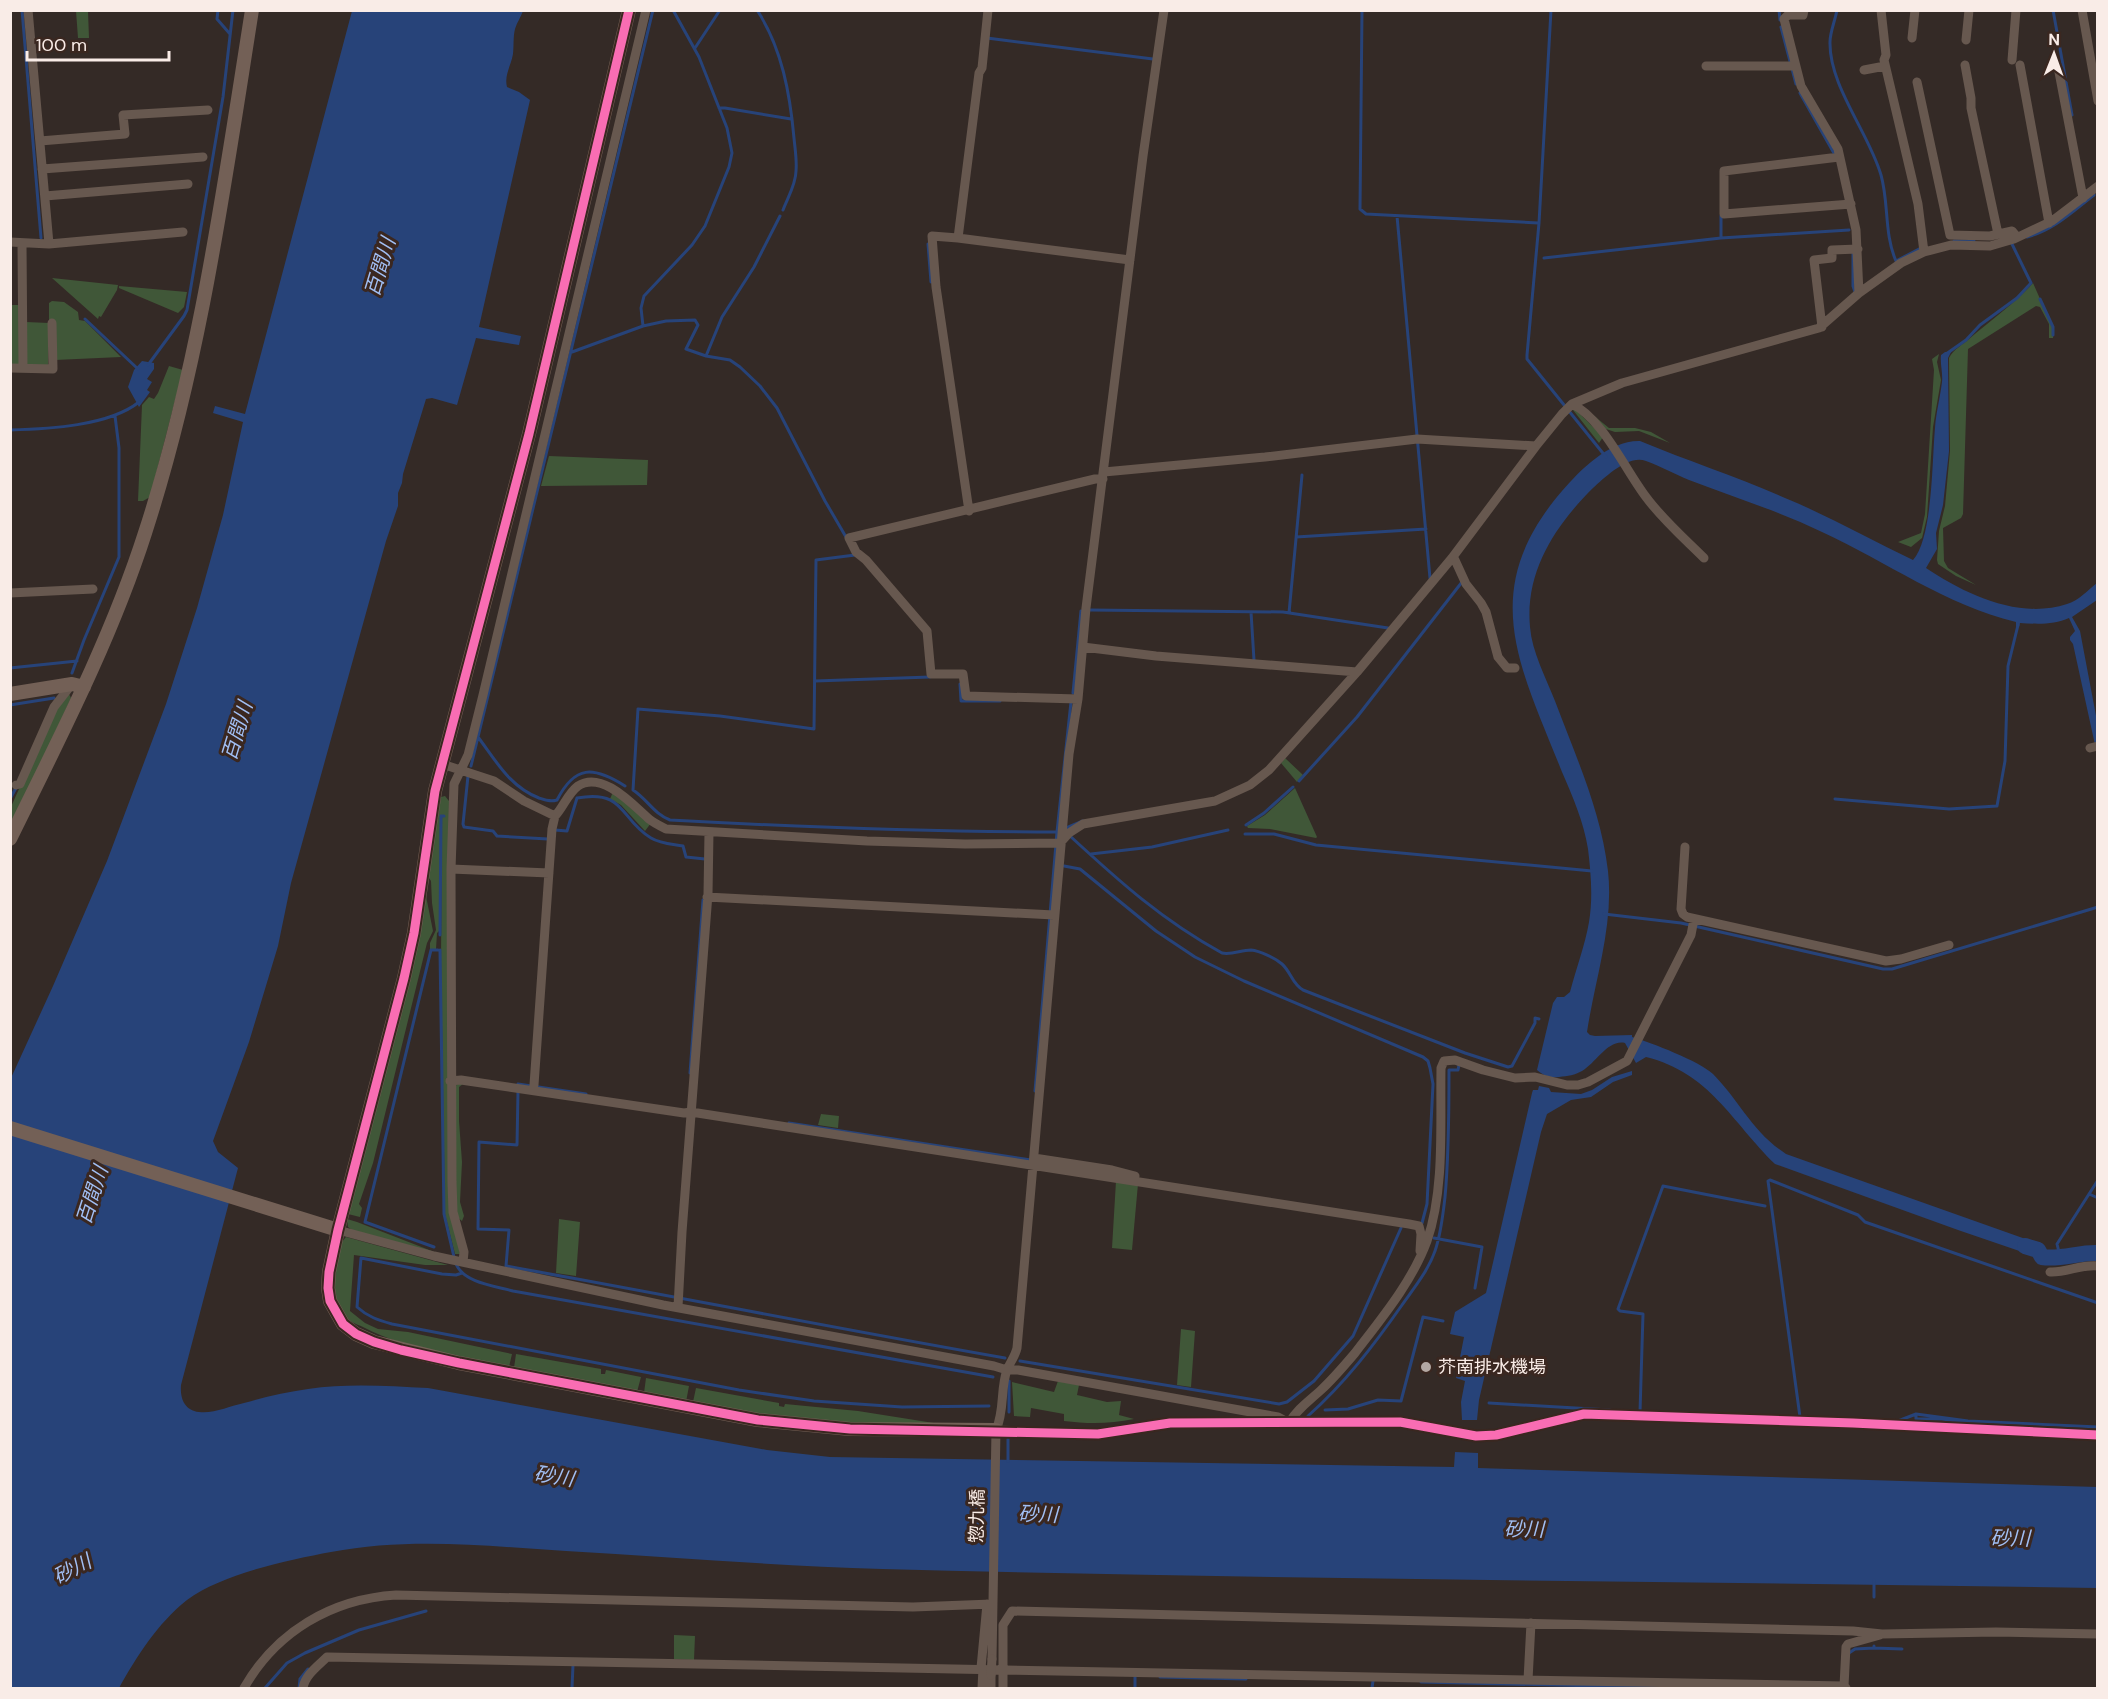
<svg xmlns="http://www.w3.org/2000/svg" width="2108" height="1699" font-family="'DM Sans','Noto Sans JP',sans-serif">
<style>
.green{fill:#405738}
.water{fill:#274379}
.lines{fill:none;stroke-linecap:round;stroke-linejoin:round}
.stream{stroke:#274379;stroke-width:3}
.river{stroke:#274379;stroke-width:16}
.street{stroke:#67584f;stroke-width:9}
.secondary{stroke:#736056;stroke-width:14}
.street-bridge{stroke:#67584f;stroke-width:9}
.cycleway-casing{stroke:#3a2720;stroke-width:13}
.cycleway{stroke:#f96db3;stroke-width:9}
.poi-dot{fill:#b4a8a3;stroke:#3a2720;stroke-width:2}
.labels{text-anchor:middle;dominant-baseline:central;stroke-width:6;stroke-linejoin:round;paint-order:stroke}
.poi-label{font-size:18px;fill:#f9ece7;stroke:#3a2720;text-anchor:start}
.street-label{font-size:18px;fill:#f9ece7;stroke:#3a2720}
.water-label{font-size:20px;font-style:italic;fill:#a1bff4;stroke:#3a2720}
</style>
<rect width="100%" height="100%" fill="#342a26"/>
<!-- green -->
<path class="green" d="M76,11H88L89,38H78Z
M52,278L118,285L117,290L101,317L99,316L98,319Z
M2033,283L2053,328V338H2049V324L2040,307L2036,306L1968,349L1963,514L1961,518L1943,528L1944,561L1948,568L1976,585L1956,576L1938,564L1937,560L1939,531L1945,506L1950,451L1949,358C1954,349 1962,345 1969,339C1991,320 2014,304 2033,283Z
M119,286L187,292L184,307L178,313L119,288Z
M52,301L64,302L78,312L79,320L85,321L121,357L55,360L49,321V303Z
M11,305H20V363L18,365H11Z
M26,322L49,323L48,365H27Z
M1939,354L1937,362L1941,380L1933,427L1927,517L1922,538L1911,547L1898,542L1921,533L1925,514L1934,370L1932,359Z
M169,366L183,370L150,497L143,501H138L142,405L149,397L154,399L158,393Z
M1582,406L1609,428H1635L1651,432L1670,443L1639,431L1615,432L1606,429Z
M1575,409L1603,437L1599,443L1573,410Z
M549,456L648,460L647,485L541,486Z
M69,694L71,698L11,829L10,809L54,711Z
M1285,758L1303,775L1297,782L1281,763Z
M1295,788L1317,837L1316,838L1270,829L1248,828L1247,826L1265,815Z
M613,792L651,823L645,831L621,805L610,799Z
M445,796L449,801L448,1086L460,1254H455L445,1214L441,962L442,815L440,930L437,933L436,949H430V943L436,930L432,903L431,881L427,875L441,797Z
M426,896L433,931L427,943L373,1163L359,1204L362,1208L360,1217L348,1214Z
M458,1084H463L459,1087V1121L462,1162L460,1202L464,1216L462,1221L456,1216L454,1087Z
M821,1114L839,1116L838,1128L818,1125Z
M1116,1181L1138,1184L1132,1250L1112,1248Z
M347,1219L357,1222L437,1253L353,1231L348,1227Z
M559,1219L580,1222L576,1276L556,1273Z
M346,1237L448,1265H425L354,1255L350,1311L365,1323L378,1329L408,1332L512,1354L509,1367C460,1357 408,1350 363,1327C356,1324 348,1321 344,1315C336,1303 333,1289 335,1276C336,1263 337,1246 346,1237Z
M1181,1329L1195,1331L1191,1387L1177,1385Z
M516,1354L601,1369V1374H605L606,1370L641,1377L637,1392L514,1368Z
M646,1378L689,1386L686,1402L644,1393Z
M1058,1381L1079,1385L1077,1395L1107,1402L1121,1401L1119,1415L1134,1419C1110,1424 1088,1424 1064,1421V1414L1031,1408L1030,1417L1014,1416L1012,1382L1054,1392Z
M696,1388L779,1403V1406L784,1407L785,1404L858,1411L940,1424L856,1423L745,1412L693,1402Z
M674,1635L695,1636L694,1660L674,1659Z"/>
<!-- water -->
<path class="water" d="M352,11H523C521,17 517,22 515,29C513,37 514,45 513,54C511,66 504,75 507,87L519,92L530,100L479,327L521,336L519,345L476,338L457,405L432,398L426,399L403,474L402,483L398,493V506L386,541L291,883L278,946L249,1042L213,1141L218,1152L238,1168L181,1385C180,1398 184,1410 199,1412C213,1414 230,1406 244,1403C265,1397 286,1392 308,1389C348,1383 388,1386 428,1388L767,1450L830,1457L1454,1467L1455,1452L1478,1453V1468L2097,1487V1588C1692,1581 1287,1580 882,1569C776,1566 671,1557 566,1551C487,1546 409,1537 331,1552C288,1560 222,1574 187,1600C157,1624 137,1656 119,1688H11V1078L53,986L107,861L166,704L197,608L223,515L243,422L213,413L215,406L245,414Z
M1945,352H1951L1948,358L1949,451L1943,505L1936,533L1937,549L1926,568C1965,594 2019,620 2067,604C2078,601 2088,590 2097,583V600L2072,617L2080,631L2097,721V754L2073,644L2070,640V637L2075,631L2069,618C2054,625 2037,624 2020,623L2019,627H2016V622C1946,605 1887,562 1822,532C1779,511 1733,497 1689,480C1675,474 1660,466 1646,461C1629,454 1605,477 1593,488C1555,526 1525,571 1530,627C1532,652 1546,678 1555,701C1576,757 1601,811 1608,871C1614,925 1595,979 1587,1032L1590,1035L1595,1036L1632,1035V1037C1652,1043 1699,1061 1713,1074C1739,1100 1752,1132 1786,1154L2045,1246L2043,1259L1958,1230L1775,1164C1731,1121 1710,1073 1646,1057L1636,1063L1625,1043C1608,1039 1596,1063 1582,1071C1575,1075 1568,1076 1559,1077C1550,1078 1544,1076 1537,1070L1553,1003L1557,997H1564L1570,992C1576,969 1585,945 1589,922C1593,899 1591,873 1588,849C1584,823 1573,797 1562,772C1520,666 1476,591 1562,491C1581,469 1610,440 1640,441C1688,461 1738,477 1785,498C1829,516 1871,540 1913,560C1933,538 1932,459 1935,428C1936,413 1940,398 1942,382C1943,374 1940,364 1941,355Z
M142,361L154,363V369L147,379L152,382L147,390L150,392L139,407L128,387L134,370Z
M1632,1071V1075L1613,1082L1591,1097L1571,1100L1547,1114L1541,1132L1479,1400L1477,1420H1462L1461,1402L1465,1381L1456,1378L1464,1337L1450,1334L1455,1312L1486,1293L1532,1093L1533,1090H1538L1539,1086L1549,1088L1551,1092L1581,1094L1592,1090L1612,1077Z"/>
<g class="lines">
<!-- stream -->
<path class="stream" d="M22,10L41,238
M218,10L217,19L230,34
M757,10C782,48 790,94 794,138C795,149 797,160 796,171C796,184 788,197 783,210
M1362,10L1360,209L1366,214L1538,223
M1551,10L1539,223L1527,355V359L1606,457
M1779,10L1780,20
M1837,10C1835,21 1830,32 1830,42C1829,86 1869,133 1881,175C1889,203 1884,234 1896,261L1921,248
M2053,10L2072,115
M1781,27L1796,84
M987,38L1153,59
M695,48L720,10
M1800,93L1835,155
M719,108H725L791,119
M1397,216L1430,578
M1721,216V238
M2027,237C2054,230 2073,211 2094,195
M1954,241H1974
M928,244L931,282
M1853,252V286L1855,292
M1544,258L1721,238L1849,230
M2040,299L2053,327V335
M85,319L138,369
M643,326L641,308L644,296L692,245L705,226L729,167L732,153L727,128L699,57L673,10
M572,352L643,326L666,321L695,320L698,325L686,349L706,356L730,360L740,367L760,386L777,408L825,501L846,537L848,536
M1946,354L1966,340L1980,325L2017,298L2031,283L2011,242
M706,356L722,317L754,267L780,216
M148,365L184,316L187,310L223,97L233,10
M10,430C48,429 109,426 139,402
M1296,537L1426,529
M855,555L816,560L814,729L720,716L638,709L633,790C647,799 654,814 670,820C799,827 928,832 1057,832L1071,702
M1090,610L1283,612L1388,628
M1251,612L1254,660
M1289,613L1302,475
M10,668L77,661
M72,673L84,640L119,557V448L115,416
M815,681L930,677
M960,684L961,701H1000
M1073,693L1081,611
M10,705L54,698
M478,737C496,761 510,787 539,798C545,800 550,802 557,800C575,765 593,766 625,786
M471,766L653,10
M468,776L463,824L464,827L493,831L497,836L548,839
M1299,781L1357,717L1462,582
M10,799L17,786
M1835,799L1949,809L1997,806L2005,761L2008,666L2018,625
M1246,825L1264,813L1293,787
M1066,828L1083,821
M555,830L567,831L577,798C626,789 620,820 651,838C661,844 672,844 683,846L686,857L705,859
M1245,834H1274L1316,845L1592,871
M1070,836C1120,882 1162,920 1222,953C1232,955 1241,950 1251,950C1260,951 1275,958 1282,964C1291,972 1292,984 1303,990L1465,1053L1508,1067L1512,1066L1535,1023V1018L1539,1019
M1091,854L1152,847L1228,830
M1064,866L1080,869L1156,931L1195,957L1244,981L1423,1057L1428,1061L1430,1068L1433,1084L1427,1204L1422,1223
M1604,914L1681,923L1883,969H1892L2098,907
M440,935L441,816H444
M440,950L444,1214L454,1257
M690,1073L703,900
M518,1084L586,1094
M1035,1091L1057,832
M518,1092L517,1145L479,1142L478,1229L509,1230L506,1266C673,1296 839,1329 1005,1358
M789,1123L1031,1160
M2089,1194L2098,1198
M1434,1238L1482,1247L1475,1288
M434,1247L365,1222L431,950H438
M2060,1256L2057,1244L2098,1180
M456,1264C464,1283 495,1286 513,1291L993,1377
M462,1273L456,1275L442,1274L361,1258L357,1307C368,1317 378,1320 392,1324L739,1390L814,1401L902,1407L989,1406
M1020,1361L1279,1404L1287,1402L1314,1381L1353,1336L1401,1228
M1489,1403L1610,1410
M1325,1410L1348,1409L1378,1400L1401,1401L1423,1317L1443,1321
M1009,1412V1381
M1640,1412L1643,1314L1620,1311L1618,1309L1663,1186L1765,1206
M1916,1414V1419H1942L1978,1424
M1308,1416C1345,1383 1374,1345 1402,1305C1414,1288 1428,1271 1435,1251C1441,1234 1443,1215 1445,1197C1449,1155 1449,1112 1449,1070H1458L1459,1065
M1800,1417L1768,1181L1770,1180L1858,1215L1865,1222L2098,1303
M1898,1421L1916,1414L1968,1421L2098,1427
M1008,1461V1439
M1874,1597V1580
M1874,1648L1902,1649
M1849,1653L1855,1649L1874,1648V1646
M1160,1677L1246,1679
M1421,1682L1683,1688
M265,1688L287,1663L305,1653L359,1630L426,1611
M299,1688L300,1679L308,1669
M572,1688L573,1665
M1135,1688V1677
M1372,1688L1373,1681"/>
<!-- river -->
<path class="river" d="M2025,1246L2038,1250L2042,1257C2061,1260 2079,1252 2098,1253"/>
<!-- street -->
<path class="street" d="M1804,10L1803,15H1788L1784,19L1801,86L1838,149L1856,230L1859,293
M1881,10L1886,55L1884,60L1918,204L1924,252
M2082,10L2098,101
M1912,38L1915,10
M1966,40L1969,10
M2012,60L2016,10
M1965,65L1971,98V108L1998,234
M2020,65L2049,223
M1706,66H1795
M2058,67L2083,198
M1864,70L1885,66
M1917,82L1950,235L1990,236L2012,231L2017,237
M40,141L125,134L123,115L208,110
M1839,157L1724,171V214L1851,204
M42,169L203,157
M45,196L188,184
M958,238L979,73L982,68L988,10
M10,242L49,244L28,10
M22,243L23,368
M49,244L183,232
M1822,327L1814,260L1832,258V250L1858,249
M10,368L53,369L52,323
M1572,404C1602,418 1626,471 1646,497C1663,520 1684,538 1704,558
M1104,472L1265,457L1417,439L1536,446
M969,511L936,287L932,236L958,238L1130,260
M1452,558L1455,560L1466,584L1481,603L1486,612L1498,657L1507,668H1515
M10,593L93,589
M1083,647L1156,656L1357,672
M1078,699L966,696L963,674H931L927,631L866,560L856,552L849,538L1095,479H1103
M2090,748L2098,746
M442,764L494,781L524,801L555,816C563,808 568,793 578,786C602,770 633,805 649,819C654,823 660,826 666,829L867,841L965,844L1060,843L1069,833L1083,824L1215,801L1250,785L1269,770L1357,672L1452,558L1536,446L1562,414L1572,404L1622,383L1819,328L1859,293L1901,263L1924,252L1951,245L1990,246L2014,239L2052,221L2098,186
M16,785L20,784L54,707L72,684
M1685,847L1681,909L1683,914L1687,917L1886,961L1901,959L1949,945
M451,869L549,873
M707,897L1054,915
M450,1081L461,1080L684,1113L691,1112L1409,1224L1419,1226L1421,1234L1420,1251
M534,1085L552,829L555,816
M1034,1158L1112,1170L1135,1176
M338,1230L434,1256L663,1305L994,1366L1007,1370H1018L1278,1417L1289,1423C1297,1409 1309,1401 1321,1390C1333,1379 1344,1366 1355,1353C1381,1319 1412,1282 1427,1241C1445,1189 1440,1123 1441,1068L1444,1061L1455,1060L1483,1070L1515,1078L1535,1077L1567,1085H1578L1588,1082L1627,1061L1691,935L1694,919
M463,1262L464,1252L453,1212L452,1182L451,869L454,784L468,755L483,695L646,10
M2050,1272C2066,1273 2081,1264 2098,1266
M678,1307L682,1232L708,894L709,832
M996,1430L1098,1434L1170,1423L1400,1422L1476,1436L1496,1435L1584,1414L1853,1423L2098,1435
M992,1659L996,1430C1005,1410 1000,1389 1007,1370C1010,1362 1015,1357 1017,1348L1069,754L1078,699L1086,608L1143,156L1164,10
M981,1668L987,1604
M1528,1680L1531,1623
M1844,1686L1846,1647L1848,1644L1880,1635
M244,1688C276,1632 331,1599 396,1595L913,1607L992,1604
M303,1688C305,1675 318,1666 327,1657L1844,1686L1846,1688
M982,1688L983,1668
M991,1688V1675
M1003,1688V1625L1012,1611L1853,1631L1882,1634L1996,1632L2098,1634"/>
<!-- secondary -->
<path class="secondary" d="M629,10L529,434L435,791L414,933L404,978L338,1230L329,1272L328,1288L330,1301L343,1324L356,1334L374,1342L459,1363L758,1420L850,1429L996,1430
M10,694L72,684L84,687
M10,839C59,739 111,639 145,533C200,364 224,186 252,10
M10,1128L338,1230"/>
<!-- street-bridge -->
<path class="street-bridge" d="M991,1675L992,1659"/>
<!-- cycleway casing -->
<g class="cycleway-casing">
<path id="cycleway" d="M629,10L529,434L435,791L414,933L404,978L338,1230L329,1272L328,1288L330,1301L343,1324L356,1334L374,1342L401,1350L459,1363L758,1420L850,1429L1098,1434L1170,1423L1400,1422L1476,1436L1496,1435L1584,1414L1853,1423L2098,1435"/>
</g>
<!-- cycleway -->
<use href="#cycleway" class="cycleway"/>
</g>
<!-- markers -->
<circle class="poi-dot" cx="1426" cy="1367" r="6"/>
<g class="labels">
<!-- poi labels -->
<g class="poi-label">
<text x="1438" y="1367">芥南排水機場</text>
</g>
<!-- street labels -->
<g class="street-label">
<text transform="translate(977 1516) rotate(-89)">惣九橋</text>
</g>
<!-- water labels -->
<g class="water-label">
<text transform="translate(380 267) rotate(-73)">百間川</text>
<text transform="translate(237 731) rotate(-73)">百間川</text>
<text transform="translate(92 1195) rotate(-72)">百間川</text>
<text transform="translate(554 1476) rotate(9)">砂川</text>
<text transform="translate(1038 1514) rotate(2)">砂川</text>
<text transform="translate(1524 1529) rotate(1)">砂川</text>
<text transform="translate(2010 1538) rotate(1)">砂川</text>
<text transform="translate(72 1569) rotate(-28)">砂川</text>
</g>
</g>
<!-- border -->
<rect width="2108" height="1699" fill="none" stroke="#f9ece7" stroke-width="24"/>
<!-- north arrow -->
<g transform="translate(2054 54) rotate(1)" stroke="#3a2720" stroke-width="4.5" paint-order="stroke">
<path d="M0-4.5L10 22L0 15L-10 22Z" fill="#f9ece7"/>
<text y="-9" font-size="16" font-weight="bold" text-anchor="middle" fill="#f9ece7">N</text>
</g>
<!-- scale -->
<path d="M27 51v9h142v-9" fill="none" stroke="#f9ece7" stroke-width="3"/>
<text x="36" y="51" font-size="18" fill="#f9ece7" stroke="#3a2720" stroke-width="4.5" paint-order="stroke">100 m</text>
</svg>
